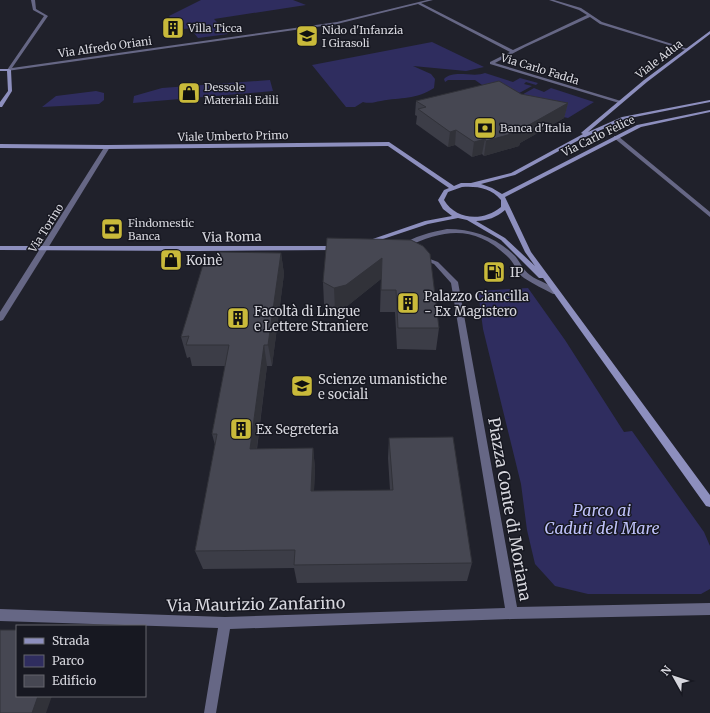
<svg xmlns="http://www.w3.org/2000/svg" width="710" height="713" font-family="Merriweather,serif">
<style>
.green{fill:#2f2d5f}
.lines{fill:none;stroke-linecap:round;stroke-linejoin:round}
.street{fill:#666785;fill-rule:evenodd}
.secondary{fill:#8d8fbe;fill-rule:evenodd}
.wall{fill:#3c3d47}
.shaded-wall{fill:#313239}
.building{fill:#464752;stroke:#313239}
.labels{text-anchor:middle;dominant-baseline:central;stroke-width:3;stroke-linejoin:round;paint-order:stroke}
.far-poi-label{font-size:11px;fill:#d7d7de;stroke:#171821;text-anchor:start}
.far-street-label{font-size:11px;fill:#d7d7de;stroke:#171821}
.street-label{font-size:13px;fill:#d7d7de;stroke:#171821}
.poi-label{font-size:13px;fill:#d7d7de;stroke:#171821;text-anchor:start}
.near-street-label{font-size:16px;fill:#d7d7de;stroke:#171821}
.near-park-label{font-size:16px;font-style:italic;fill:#bfc2fa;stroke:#171821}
</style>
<rect width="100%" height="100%" fill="#20212b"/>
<!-- green -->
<path class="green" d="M201,0H293L306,5L214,19L228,34L198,38L194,33L198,32L193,28L184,29L175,19L166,21V19L171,18L169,16Z
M432,42L484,67L466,71L413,66L431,74L435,79L434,88C416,100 401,97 381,101C374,102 371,104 363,102L355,107H346L312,65Z
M485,73L513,82L520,78L538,83L536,85L526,82L524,84L532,86L512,97L492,92L475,80H448L445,82L444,79C454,69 473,78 485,73Z
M270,80L273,91L133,103L134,96L162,88Z
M534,88L544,92L551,88L594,102L568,118L518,108V97Z
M96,91L104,93V100L99,104L42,107L56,96Z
M528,288L565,340L624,432L632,431L704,532L710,546V589L701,594H588L555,586L535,564L527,530L521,484L483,329L478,291Z"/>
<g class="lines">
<!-- street -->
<path class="street" d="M31,0H35L36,9L48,16L12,68L337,22L427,0H433L421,3L513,50L587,15L579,10L549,0H554L581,8L602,22L688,49L685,50L600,24L590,17L525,47L495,63L621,101V103H619L490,64V62L510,52L418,4L337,24L7,71V70L44,16L33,10Z
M614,136H618L710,212V217L614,138Z
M105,146L110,147L48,248L3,320L0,321V312Z
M447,229C473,229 496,237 515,256C520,262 523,270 530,275C539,282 552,284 560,292L556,294H553C544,289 533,284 524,278C517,273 515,264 509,258C476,225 446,228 406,247L404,248L401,246C413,236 432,232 447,229Z
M422,256L438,262L458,282L517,607L710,603V615L512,619L230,629L216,713H204L218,628L0,621V609L225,617L505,608L451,283L434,264L420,259V257Z"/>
<!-- secondary -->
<path class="secondary" d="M710,31V34L647,82L588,132L622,117L710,100V102L625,119L579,140L515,175L481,184L492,188L502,194L637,125L710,110V112L641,127L505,197L531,252L710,495V507L706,506L543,278H539L501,240L467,220L458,218L428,224L368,244H364V242L425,221L452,216L443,209L438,200L444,190L449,188L388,146L107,149L0,148V144L107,145L389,142L454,186L461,183H471L511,173L583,134L581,133L582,132L644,80ZM462,187C477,186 491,188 501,200V207C483,222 456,220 444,200L448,192ZM505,210L525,252L535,266L505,238L476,221C487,221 497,217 505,210Z
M0,69H9L11,70L12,91L2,107H0V102L8,91L7,71H0Z
M0,246H337L340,248L337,250L197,251L0,250Z"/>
</g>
<!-- wall -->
<path class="wall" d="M521,94L568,103L564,118L520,143L519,146L484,156L482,154L472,157L455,145L448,147L416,124L417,116L415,115L416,101Z
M411,240L439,328L436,350L397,349L395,312H380L381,279L346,307L335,310L324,304L323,282Z
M281,253L284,274L272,366H267L257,449L313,448L315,468L314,491L390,490L388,458L389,438L472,563L467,581L297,583L294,568L203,569L195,551L215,445L212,434L225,366H192L190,357L187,358L181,337L216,258Z"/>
<!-- shaded-wall -->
<path class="shaded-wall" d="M568,103L564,118L520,143L519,146L484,156L486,141L520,130Z
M456,130L455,145L448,147L450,132Z
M485,139L482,154L472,157L474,142Z
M281,253L284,274L272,366L268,345Z
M382,258L381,279L346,307L335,310L334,288Z
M264,345L267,366L254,469L250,449Z
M313,448L315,468L313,510L311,491Z
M38,696H52L46,713H32Z"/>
<!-- building -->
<path class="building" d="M499,81L521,94L568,103L520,130L522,131L486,141L485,139L474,142L456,130L450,132L418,109L426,107L416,101Z
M327,238L411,240L423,246L430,254L439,328H398L396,290H381L382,258L346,285L334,288L323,282Z
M217,252L281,253L268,345H264L250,449L313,448L311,491L393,490L389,438L453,437L472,563L294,565L295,550L195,551L217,434H212L229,345H186L189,336L181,337L205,258H216Z
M0,630H17V696H38L32,713H0Z"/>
<!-- icons -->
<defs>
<g id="building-square" transform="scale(1.15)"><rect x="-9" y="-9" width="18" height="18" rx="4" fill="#c9ba3a" stroke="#171821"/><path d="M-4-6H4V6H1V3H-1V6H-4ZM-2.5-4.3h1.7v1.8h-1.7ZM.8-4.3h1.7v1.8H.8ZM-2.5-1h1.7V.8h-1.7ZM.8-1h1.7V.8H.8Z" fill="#111"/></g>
<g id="school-square" transform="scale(1.15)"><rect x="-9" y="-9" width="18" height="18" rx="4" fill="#c9ba3a" stroke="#171821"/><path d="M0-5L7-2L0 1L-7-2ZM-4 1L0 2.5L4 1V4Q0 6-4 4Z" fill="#111"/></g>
<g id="shop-square" transform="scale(1.15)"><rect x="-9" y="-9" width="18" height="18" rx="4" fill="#c9ba3a" stroke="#171821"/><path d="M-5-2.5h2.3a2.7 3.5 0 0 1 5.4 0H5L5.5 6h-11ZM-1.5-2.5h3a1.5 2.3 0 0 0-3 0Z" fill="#111"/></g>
<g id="bank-square" transform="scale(1.15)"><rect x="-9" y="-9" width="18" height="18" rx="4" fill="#c9ba3a" stroke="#171821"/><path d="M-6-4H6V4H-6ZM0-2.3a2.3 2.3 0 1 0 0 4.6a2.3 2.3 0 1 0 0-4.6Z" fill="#111"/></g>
<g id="fuel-square" transform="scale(1.15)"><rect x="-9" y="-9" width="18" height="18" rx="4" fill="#c9ba3a" stroke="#171821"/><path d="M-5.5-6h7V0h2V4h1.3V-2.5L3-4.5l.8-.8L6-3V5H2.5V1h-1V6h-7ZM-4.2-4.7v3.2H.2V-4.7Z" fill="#111"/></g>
<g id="university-square" transform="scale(1.15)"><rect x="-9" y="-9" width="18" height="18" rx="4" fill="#c9ba3a" stroke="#171821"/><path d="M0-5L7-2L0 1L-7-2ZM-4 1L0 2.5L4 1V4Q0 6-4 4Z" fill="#111"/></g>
</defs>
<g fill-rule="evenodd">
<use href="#building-square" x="173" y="28"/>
<use href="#school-square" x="307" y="36"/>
<use href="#shop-square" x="189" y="93"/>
<use href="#bank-square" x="485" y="128"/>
<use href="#bank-square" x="112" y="229"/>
<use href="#shop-square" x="171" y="260"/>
<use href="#fuel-square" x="494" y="272"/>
<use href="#building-square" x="408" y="303"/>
<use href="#building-square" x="238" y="318"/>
<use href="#university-square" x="302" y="386"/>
<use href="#building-square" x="241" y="429"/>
</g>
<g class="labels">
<!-- far-poi labels -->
<g class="far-poi-label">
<text x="188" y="28">Villa Ticca</text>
<text x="322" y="30">Nido d'Infanzia<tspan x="322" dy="13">I Girasoli</tspan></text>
<text x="204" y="87">Dessole<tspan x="204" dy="13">Materiali Edili</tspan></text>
<text x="500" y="128">Banca d'Italia</text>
<text x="128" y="223">Findomestic<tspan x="128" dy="13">Banca</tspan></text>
</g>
<!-- far-street labels -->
<g class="far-street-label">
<text transform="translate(105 47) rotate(-8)">Via Alfredo Oriani</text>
<text transform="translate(659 59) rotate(-38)">Viale Adua</text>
<text transform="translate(540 69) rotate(17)">Via Carlo Fadda</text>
<text transform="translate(233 136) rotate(-1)">Viale Umberto Primo</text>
<text transform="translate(598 136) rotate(-26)">Via Carlo Felice</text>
<text transform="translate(46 228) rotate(-58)">Via Torino</text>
</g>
<!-- street labels -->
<g class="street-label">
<text transform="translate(232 237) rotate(-1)">Via Roma</text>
</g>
<!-- poi labels -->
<g class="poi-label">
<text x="186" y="260">Koinè</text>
<text x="510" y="272">IP</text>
<text x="424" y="296">Palazzo Ciancilla<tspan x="424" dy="15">- Ex Magistero</tspan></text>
<text x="254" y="311">Facoltà di Lingue<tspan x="254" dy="15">e Lettere Straniere</tspan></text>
<text x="318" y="379">Scienze umanistiche<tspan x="318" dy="15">e sociali</tspan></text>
<text x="256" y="429">Ex Segreteria</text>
</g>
<!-- near-street labels -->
<g class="near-street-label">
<text transform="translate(510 509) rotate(80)">Piazza Conte di Moriana</text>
<text transform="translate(256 604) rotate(-1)">Via Maurizio Zanfarino</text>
</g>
<!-- near-park labels -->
<g class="near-park-label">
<text x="602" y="510">Parco ai<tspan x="602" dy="18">Caduti del Mare</tspan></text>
</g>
</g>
<!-- legend -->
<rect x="16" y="625" width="130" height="72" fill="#171821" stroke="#64646d"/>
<rect x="24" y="638" width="20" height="6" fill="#8d8fbe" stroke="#64646d"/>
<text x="52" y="645" font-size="12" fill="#d7d7de">Strada</text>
<rect x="24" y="655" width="20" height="12" fill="#2f2d5f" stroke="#64646d"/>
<text x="52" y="665" font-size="12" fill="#d7d7de">Parco</text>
<rect x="24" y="675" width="20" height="12" fill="#464752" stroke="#64646d"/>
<text x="52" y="685" font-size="12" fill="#d7d7de">Edificio</text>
<!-- north arrow -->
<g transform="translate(674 677) rotate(309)" stroke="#171821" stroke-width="3" paint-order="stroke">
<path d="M0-3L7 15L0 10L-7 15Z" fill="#d7d7de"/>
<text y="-6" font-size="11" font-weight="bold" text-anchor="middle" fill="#d7d7de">N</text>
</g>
</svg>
